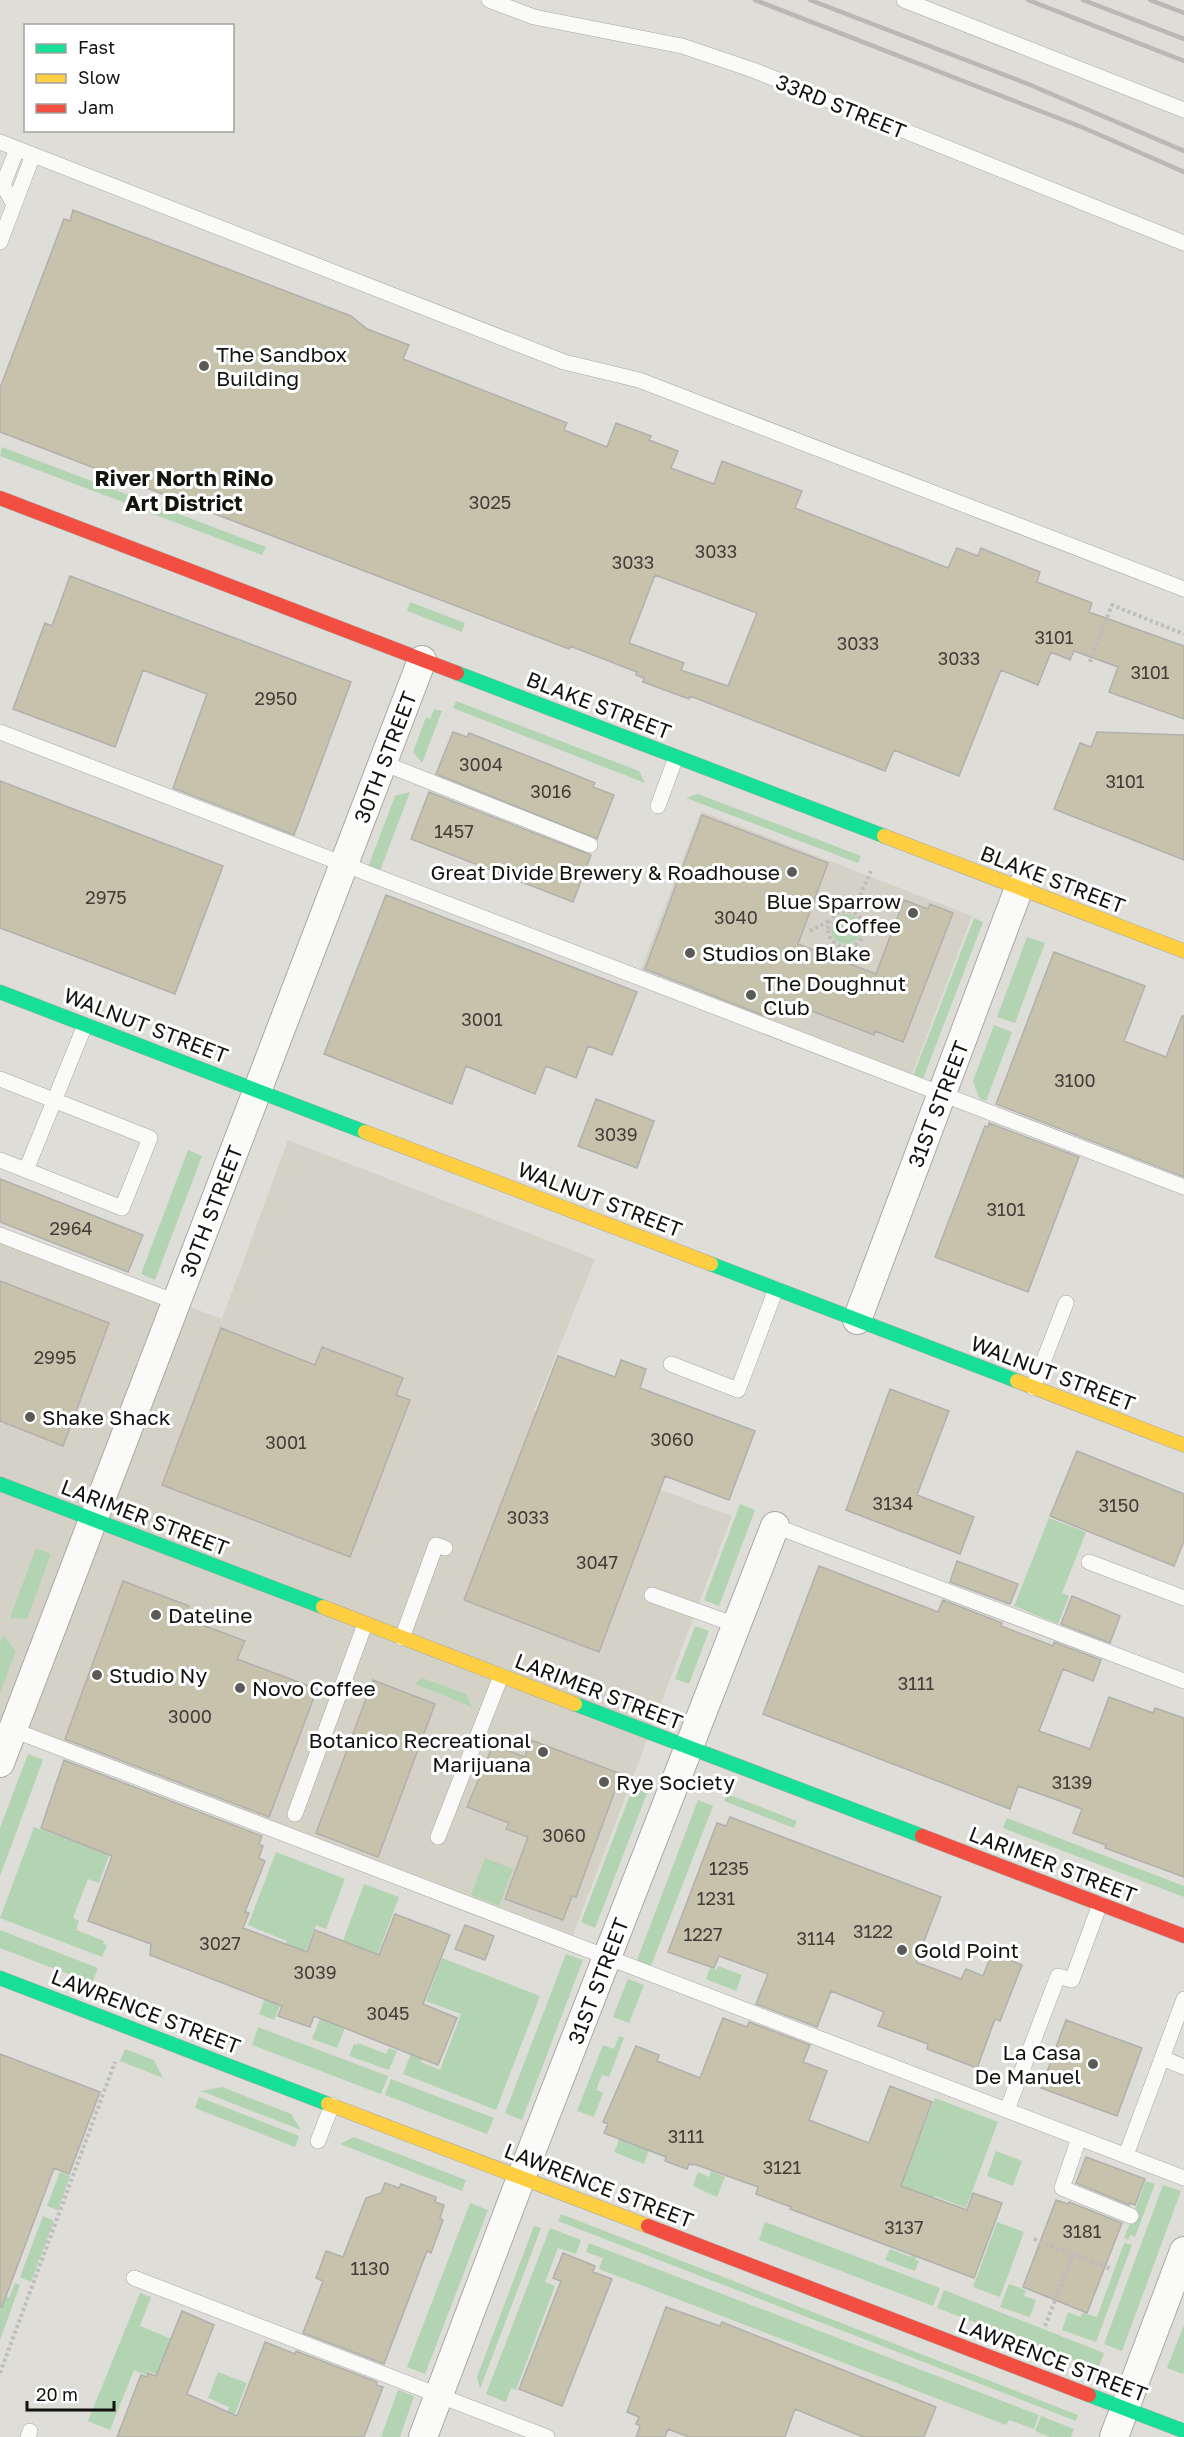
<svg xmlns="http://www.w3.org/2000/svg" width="1184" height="2437" font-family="'Golos Text',sans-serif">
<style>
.built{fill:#d4d2c7}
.green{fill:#b3d4b2}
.building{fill:#c6c2ac;stroke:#b1b0ad;stroke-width:1.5;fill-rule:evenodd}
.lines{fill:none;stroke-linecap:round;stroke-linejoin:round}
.lane-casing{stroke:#a9a8a4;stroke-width:16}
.street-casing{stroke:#a9a8a4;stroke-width:30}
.fast-casing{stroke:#a9a8a4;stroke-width:15}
.slow-casing{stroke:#a9a8a4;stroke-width:15}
.jam-casing{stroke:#a9a8a4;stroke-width:15}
.path{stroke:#bdbdbb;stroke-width:4;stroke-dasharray:3 3;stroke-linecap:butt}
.lane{stroke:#fafaf9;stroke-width:15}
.street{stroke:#fafaf9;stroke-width:28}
.fast{stroke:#16e098;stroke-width:14}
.slow{stroke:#ffcf43;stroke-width:14}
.jam{stroke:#f24e42;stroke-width:14}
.rail{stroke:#b9b8b7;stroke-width:4.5}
.poi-dot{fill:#5a5a56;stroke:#fff;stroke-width:2}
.labels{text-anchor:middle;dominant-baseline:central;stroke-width:6;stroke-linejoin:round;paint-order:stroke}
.number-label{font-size:18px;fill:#403f37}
.street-label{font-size:21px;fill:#131310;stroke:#fff}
.poi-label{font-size:21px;fill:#131310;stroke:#fff;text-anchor:start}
.neighbourhood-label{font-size:22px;font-weight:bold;fill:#131310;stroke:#fff}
</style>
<rect width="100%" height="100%" fill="#deddd8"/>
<!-- built -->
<path class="built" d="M701,811L972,916L911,1077L640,972Z
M288,1140L595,1259L534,1410L594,1433L584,1462L732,1516L573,1935L0,1719V1236L222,1319Z"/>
<!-- green -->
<path class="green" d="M2,447L134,497L131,505L0,456Z
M152,504L266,547L262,555L148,512Z
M410,602L465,623L462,632L407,611Z
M456,701L639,771L645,783L453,708Z
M434,709L442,711L422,763L413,752L426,717L430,719Z
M410,792L380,871L368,867L395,796Z
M698,794L861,856L858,863L686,798Z
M831 929a15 15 0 1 1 30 0a15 15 0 1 1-30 0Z
M974,918L983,922L923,1079L913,1076Z
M1027,937L1045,943L1015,1023L997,1017Z
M994,1025L1012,1032L986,1101L979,1098L973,1081Z
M188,1150L202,1156L155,1280L141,1274Z
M740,1504L755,1510L719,1606L704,1600Z
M1049,1518L1086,1532L1062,1593L1069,1596L1058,1624L1014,1606Z
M36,1548L51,1554L27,1619L10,1618Z
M695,1626L709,1631L689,1684L675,1679Z
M3,1635L16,1651L0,1693V1643Z
M422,1678L466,1694L472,1707L415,1684Z
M28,1754L43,1760L0,1876V1828Z
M637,1777L651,1783L595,1928L581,1922Z
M727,1794L797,1821L794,1828L724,1801Z
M698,1800L713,1806L651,1966L637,1960Z
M1007,1818L1184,1886V1897L1003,1828Z
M92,1823L110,1853L99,1883L88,1879L73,1918L79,1921L76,1930L104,1941L103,1944L107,1945L102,1957L0,1918L34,1827L84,1845Z
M276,1852L345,1879L326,1929L316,1925L287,1999L283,1998L274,2020L259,2014L287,1941L248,1925Z
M485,1858L513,1869L499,1906L471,1895Z
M364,1884L399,1897L353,2021L348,2020L337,2048L312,2039L332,1987L327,1984Z
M0,1930L98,1968L92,1983L0,1948Z
M566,1954L583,1960L522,2120L505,2113Z
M442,1958L540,1996L496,2110L403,2074L413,2049L424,2054L421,2062L440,2070L461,2014L426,2001Z
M718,1966L742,1975L736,1991L706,1979L710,1968L716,1970Z
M628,1979L644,1985L629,2023L613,2017Z
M258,2027L388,2076L381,2094L252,2045Z
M619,2036L624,2038L609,2077L602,2075L596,2090L603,2093L594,2117L577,2111L603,2045L614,2049Z
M358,2043L386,2054L389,2048L397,2051L389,2070L349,2056L354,2044L357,2045Z
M125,2049L154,2060L163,2078L120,2061Z
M391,2079L494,2118L487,2134L385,2095Z
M674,2083L644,2164L614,2152L619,2140L629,2143Z
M222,2087L291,2114L301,2130L201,2091Z
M199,2097L299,2136L295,2147L195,2108Z
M935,2098L998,2122L966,2208L935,2196L931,2207L895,2198L891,2137L916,2146Z
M354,2137L466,2180L462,2191L340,2144Z
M996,2151L1022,2161L1013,2186L987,2176Z
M711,2171L725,2177L717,2197L693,2186L698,2172L709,2177Z
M60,2172L70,2176L58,2210L47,2206Z
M1146,2181L1155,2184L1135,2237L1130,2235L1128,2240L1124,2238Z
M1163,2185L1181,2191L1122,2351L1104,2344Z
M470,2203L488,2210L425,2374L407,2367Z
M561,2214L1078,2415L1076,2421L558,2221Z
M43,2216L54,2221L31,2282L20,2277Z
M765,2222L940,2288L933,2306L759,2240Z
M997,2222L1024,2232L1000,2297L973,2287Z
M534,2226L541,2228L480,2389L477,2377Z
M550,2228L581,2240L576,2254L558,2248L545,2282L555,2286L516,2390L511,2388L506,2402L486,2394Z
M589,2243L1039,2415L1034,2429L1009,2420L1006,2425L599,2269L603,2258L586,2252Z
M1124,2243L1132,2245L1096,2342L1062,2330L1068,2312L1080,2317L1083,2313L1097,2317Z
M890,2249L911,2257L913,2251L918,2253L915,2260L919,2261L915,2271L885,2260Z
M15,2283L20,2285L0,2340V2295L9,2298Z
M1009,2284L1026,2290L1024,2296L1036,2300L1030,2317L1000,2307Z
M944,2290L1104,2353L1098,2369L937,2308Z
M140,2293L151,2297L140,2326L172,2339L158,2375L148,2371L147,2375L134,2370L110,2430L88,2421Z
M1184,2325V2372L1183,2374L1167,2368Z
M218,2372L247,2383L231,2424L224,2421L229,2407L208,2398Z
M398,2390L414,2396L400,2437H381Z
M1041,2416L1074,2429L1071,2437H1050L1035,2431Z"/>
<!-- building -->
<path class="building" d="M73,210L351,316L367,329L409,345L403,359L567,423L564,430L607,447L616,423L651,436L649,440L678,451L671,468L714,484L722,461L802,491L795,508L948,568L957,548L978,556L981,548L1040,572L1037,582L1092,603L1089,612L1184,646V719L1109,692L1118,667L1074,651L1070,660L1051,652L1038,685L1001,670L959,776L894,750L885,771L690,696L689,699L643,682L644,678L636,675L637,672L570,646L569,649L0,432V388L64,219L70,221ZM655,575L757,613L728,686L681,670L684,663L629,643Z
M70,576L351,682L294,835L173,788L207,694L143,670L115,747L13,709L45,623L52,626Z
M453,732L467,737L469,733L548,764L595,783L593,787L614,795L597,839L436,774Z
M1097,732L1184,735V860L1054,809L1080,743L1091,747Z
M0,781L223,866L175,994L0,928Z
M429,792L591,855L573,902L411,839Z
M702,815L828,863L798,944L876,974L904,900L928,909L930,904L953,913L903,1042L875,1031L874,1035L778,998L770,1018L645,969Z
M386,895L637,992L612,1055L588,1046L576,1078L546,1066L535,1094L466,1066L452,1104L324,1054Z
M1054,952L1145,986L1124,1041L1166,1057L1182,1016H1184V1177L996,1104Z
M596,1099L654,1121L637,1168L578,1146Z
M989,1123L1079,1157L1028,1292L935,1257L985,1126L988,1127Z
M0,1179L143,1235L128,1272L0,1222Z
M0,1281L109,1323L63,1446L0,1421Z
M221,1328L315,1365L322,1347L403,1378L396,1395L410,1400L350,1557L162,1485Z
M558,1356L615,1377L621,1360L646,1369L640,1388L755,1431L729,1500L665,1476L599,1652L464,1600Z
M890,1389L949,1411L917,1495L974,1517L960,1554L846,1510Z
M1077,1451L1184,1494V1541L1174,1566L1050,1516Z
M957,1561L1018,1584L1010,1604L950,1582Z
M819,1566L938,1612L943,1600L1002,1623L1001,1626L1053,1646L1054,1642L1101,1660L1093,1681L1063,1669L1039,1731L1090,1749L1109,1697L1153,1713L1155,1708L1184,1718V1877L1105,1848L1106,1845L1073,1833L1082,1809L1018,1786L1010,1809L763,1714Z
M123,1581L189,1606L184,1618L245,1641L237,1659L317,1689L269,1817L65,1739Z
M1072,1596L1120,1616L1110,1643L1061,1624Z
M373,1680L435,1704L378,1857L316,1833Z
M531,1740L621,1774L576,1897L572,1896L563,1920L505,1899L528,1837L506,1829L509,1823L467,1807L493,1745L525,1757Z
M64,1760L262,1836L259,1844L263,1846L259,1858L265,1861L245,1912L249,1913L243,1928L307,1952L315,1930L379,1955L395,1914L450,1935L423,2004L457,2018L438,2065L314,2016L310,2027L278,2016L282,2006L150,1955L151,1944L88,1921L112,1856L41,1828Z
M730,1817L941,1897L916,1962L961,1979L966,1969L983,1976L992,1953L1022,1965L1000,2021L995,2019L977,2068L927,2049L928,2044L878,2026L884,2012L831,1991L817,2027L756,2004L768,1974L719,1956L714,1968L668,1952L717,1823L726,1826Z
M465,1925L494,1936L485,1960L455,1949Z
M723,2018L747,2027L749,2022L810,2045L803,2062L827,2071L809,2120L869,2143L890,2086L932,2102L901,2186L967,2210L973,2193L1002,2203L974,2278L790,2209L791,2207L756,2194L758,2187L694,2164L693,2165L689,2164L687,2169L665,2161L666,2157L604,2133L608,2124L603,2122L636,2046L659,2055L657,2061L700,2078Z
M1066,2020L1142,2048L1117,2116L1041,2088Z
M0,2054L100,2092L69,2174L54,2168L2,2307L0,2306Z
M1086,2157L1145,2179L1135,2205L1130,2203L1129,2205L1076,2183Z
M385,2183L399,2188L401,2184L436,2197L435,2202L444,2205L440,2218L443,2220L431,2253L427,2251L384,2364L303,2333L323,2281L316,2278L326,2251L343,2257L366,2198L381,2193Z
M1056,2200L1068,2204L1069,2202L1122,2223L1087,2313L1023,2287Z
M563,2253L595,2266L593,2272L612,2279L562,2406L519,2389L561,2281L553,2278Z
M666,2307L720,2326L722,2322L936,2407L924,2437H863L795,2409L785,2437H689L668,2429L665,2437H636L640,2426L636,2424L639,2417L627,2412Z
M182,2311L214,2325L187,2394L237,2416L265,2342L295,2354L296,2351L377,2382L376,2385L383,2387L364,2437H117L141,2375L147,2377L148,2373L156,2376Z"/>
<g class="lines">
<!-- lane casing -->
<g class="lane-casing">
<path id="lane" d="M489,0L534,17L682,46L753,70L1184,243
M904,0L1184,110
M0,142L564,362L639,380L1184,589
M14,205L3,185L17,149
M0,242L33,155
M0,732L1184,1187
M383,763L590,845
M658,806L676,757
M0,1079L150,1138L122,1208L0,1160
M26,1170L85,1025
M0,1235L176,1302
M671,1364L738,1390L776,1289
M1033,1388L1066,1303
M775,1526L1184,1681
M1089,1562L1184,1598
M652,1595L736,1625
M402,1638L436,1545L445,1548
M8,1728L1184,2178
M295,1814L365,1624
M438,1837L501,1676
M1162,2058L1184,2067
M1007,2110L1058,1976L1072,1980L1100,1904
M1079,2138L1062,2188L1131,2216
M318,2141L332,2105
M1126,2155L1184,1999
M134,2278L547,2437
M28,2437L30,2431"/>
</g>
<!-- street casing -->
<g class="street-casing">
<path id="street" d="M857,1320L1019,888
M0,1763L422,660
M423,2437L521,2178L775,1526
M1114,2437L1184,2251"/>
</g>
<!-- fast casing -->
<g class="fast-casing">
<path id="fast" d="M457,673L884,836
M0,992L365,1132
M711,1264L1017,1381
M0,1484L323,1607
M575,1704L922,1836
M0,1978L328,2104
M1089,2395L1184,2431"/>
</g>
<!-- slow casing -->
<g class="slow-casing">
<path id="slow" d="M884,836L1184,951
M365,1132L711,1264
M1017,1381L1184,1445
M323,1607L575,1704
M328,2104L648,2226"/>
</g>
<!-- jam casing -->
<g class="jam-casing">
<path id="jam" d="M0,498L457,673
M922,1836L1184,1936
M648,2226L1089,2395"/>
</g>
<!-- path -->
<path class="path" d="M1090,662L1112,605L1184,634
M828 929a18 18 0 1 1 36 0a18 18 0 1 1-36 0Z
M853,912L871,871
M810,931L829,921
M1034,2239L1111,2269
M1045,2326L1073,2254
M0,2373L115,2062"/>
<!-- lane -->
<use href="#lane" class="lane"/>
<!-- street -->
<use href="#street" class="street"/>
<!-- fast -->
<use href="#fast" class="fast"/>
<!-- slow -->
<use href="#slow" class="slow"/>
<!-- jam -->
<use href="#jam" class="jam"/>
<!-- rail -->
<path class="rail" d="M755,0L1084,128L1184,172
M810,0L1028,84L1184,151
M1028,0L1184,61
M1083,0L1184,39
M1150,0L1184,13"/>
</g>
<!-- markers -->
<g class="poi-dot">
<circle cx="204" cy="366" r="6"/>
<circle cx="792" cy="872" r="6"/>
<circle cx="913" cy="913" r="6"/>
<circle cx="690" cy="953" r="6"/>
<circle cx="751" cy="995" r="6"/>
<circle cx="30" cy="1417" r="6"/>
<circle cx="156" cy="1615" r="6"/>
<circle cx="97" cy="1675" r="6"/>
<circle cx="240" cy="1688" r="6"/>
<circle cx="543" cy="1752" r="6"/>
<circle cx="604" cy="1782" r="6"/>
<circle cx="902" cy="1950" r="6"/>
<circle cx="1093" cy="2064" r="6"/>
</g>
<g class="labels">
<!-- number labels -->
<g class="number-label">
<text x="490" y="502">3025</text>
<text x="716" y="551">3033</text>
<text x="633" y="562">3033</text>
<text x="1054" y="637">3101</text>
<text x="858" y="643">3033</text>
<text x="959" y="658">3033</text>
<text x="1150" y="672">3101</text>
<text x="276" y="698">2950</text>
<text x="481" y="764">3004</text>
<text x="1125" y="781">3101</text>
<text x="551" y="791">3016</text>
<text x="454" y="831">1457</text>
<text x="106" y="897">2975</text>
<text x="736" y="917">3040</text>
<text x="482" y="1019">3001</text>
<text x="1075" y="1080">3100</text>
<text x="616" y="1134">3039</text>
<text x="1006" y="1209">3101</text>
<text x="71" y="1228">2964</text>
<text x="55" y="1357">2995</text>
<text x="672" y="1439">3060</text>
<text x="286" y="1442">3001</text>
<text x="893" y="1503">3134</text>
<text x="1119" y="1505">3150</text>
<text x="528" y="1517">3033</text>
<text x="597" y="1562">3047</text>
<text x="916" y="1683">3111</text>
<text x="190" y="1716">3000</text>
<text x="1072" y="1782">3139</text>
<text x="564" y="1835">3060</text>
<text x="729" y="1868">1235</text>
<text x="716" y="1898">1231</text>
<text x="873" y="1931">3122</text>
<text x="703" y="1934">1227</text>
<text x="816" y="1938">3114</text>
<text x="220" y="1943">3027</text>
<text x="315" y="1972">3039</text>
<text x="388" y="2013">3045</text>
<text x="686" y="2136">3111</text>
<text x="782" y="2167">3121</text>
<text x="904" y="2227">3137</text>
<text x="1082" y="2231">3181</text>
<text x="370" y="2268">1130</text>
</g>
<!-- street labels -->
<g class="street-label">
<text transform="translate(841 106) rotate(22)">33RD STREET</text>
<text transform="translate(599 705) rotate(21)">BLAKE STREET</text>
<text transform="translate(385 757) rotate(-69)">30TH STREET</text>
<text transform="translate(1053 879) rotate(21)">BLAKE STREET</text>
<text transform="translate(146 1025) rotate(21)">WALNUT STREET</text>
<text transform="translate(938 1104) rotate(-69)">31ST STREET</text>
<text transform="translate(600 1199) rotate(21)">WALNUT STREET</text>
<text transform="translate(211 1211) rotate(-69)">30TH STREET</text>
<text transform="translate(1053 1373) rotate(21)">WALNUT STREET</text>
<text transform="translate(145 1517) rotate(21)">LARIMER STREET</text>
<text transform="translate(599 1691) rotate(21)">LARIMER STREET</text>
<text transform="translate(1053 1864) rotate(21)">LARIMER STREET</text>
<text transform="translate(598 1981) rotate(-69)">31ST STREET</text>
<text transform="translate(146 2011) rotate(21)">LAWRENCE STREET</text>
<text transform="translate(599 2185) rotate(21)">LAWRENCE STREET</text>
<text transform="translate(1053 2359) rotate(21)">LAWRENCE STREET</text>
</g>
<!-- poi labels -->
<g class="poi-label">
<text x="216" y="354">The Sandbox<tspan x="216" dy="24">Building</tspan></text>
<text x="780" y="872" text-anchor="end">Great Divide Brewery &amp; Roadhouse</text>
<text x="901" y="901" text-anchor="end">Blue Sparrow<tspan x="901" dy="24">Coffee</tspan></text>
<text x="702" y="953">Studios on Blake</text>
<text x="763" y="983">The Doughnut<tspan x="763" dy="24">Club</tspan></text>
<text x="42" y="1417">Shake Shack</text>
<text x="168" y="1615">Dateline</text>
<text x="109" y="1675">Studio Ny</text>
<text x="252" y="1688">Novo Coffee</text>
<text x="531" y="1740" text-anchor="end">Botanico Recreational<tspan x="531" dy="24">Marijuana</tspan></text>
<text x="616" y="1782">Rye Society</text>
<text x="914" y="1950">Gold Point</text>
<text x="1081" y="2052" text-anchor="end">La Casa<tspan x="1081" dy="24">De Manuel</tspan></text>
</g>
<!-- neighbourhood labels -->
<g class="neighbourhood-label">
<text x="184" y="477">River North RiNo<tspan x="184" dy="25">Art District</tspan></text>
</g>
</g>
<!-- legend -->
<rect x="24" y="24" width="210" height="108" fill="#ffffff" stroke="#a1a19f" stroke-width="1.5"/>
<rect x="36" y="44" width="30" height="9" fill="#16e098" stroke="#a1a19f" stroke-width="1.5"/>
<text x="78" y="54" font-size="18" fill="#131310">Fast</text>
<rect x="36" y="74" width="30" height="9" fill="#ffcf43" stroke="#a1a19f" stroke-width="1.5"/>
<text x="78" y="84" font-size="18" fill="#131310">Slow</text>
<rect x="36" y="104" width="30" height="9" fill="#f24e42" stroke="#a1a19f" stroke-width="1.5"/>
<text x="78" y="114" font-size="18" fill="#131310">Jam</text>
<!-- scale -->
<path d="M27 2401v9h87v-9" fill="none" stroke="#131310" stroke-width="3"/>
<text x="36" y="2401" font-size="18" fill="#131310" stroke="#ffffff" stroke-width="4.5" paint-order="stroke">20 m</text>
</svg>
